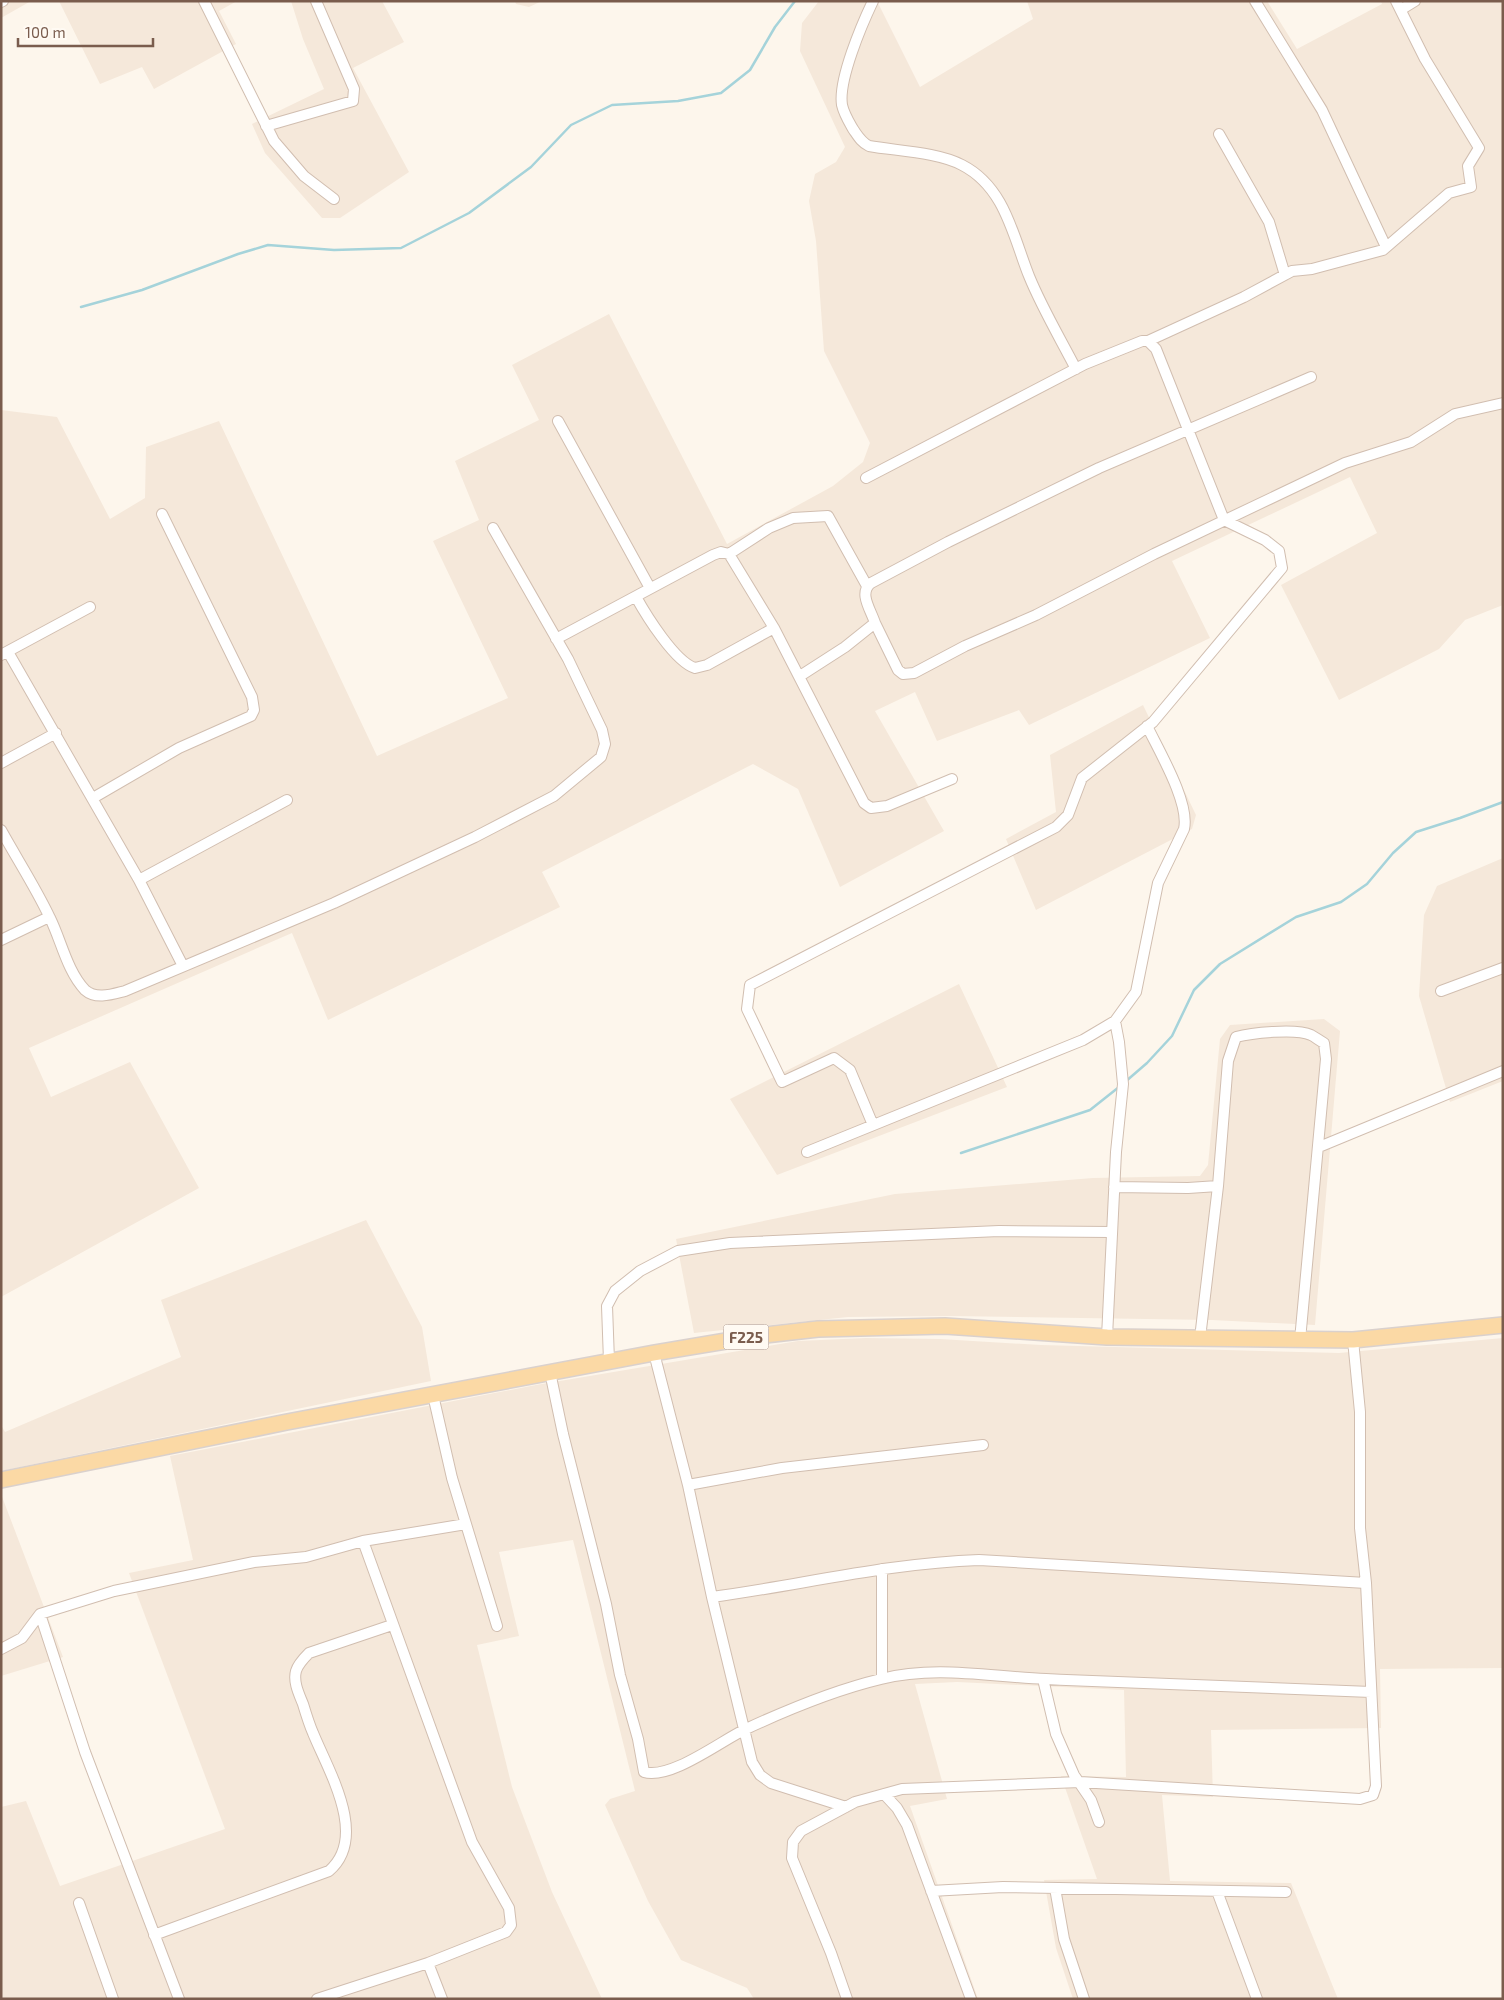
<svg xmlns="http://www.w3.org/2000/svg" width="1504" height="2000" font-family="'Exo 2',sans-serif">
<style>
.residential{fill:#f5e8da}
.lines{fill:none;stroke-linecap:round;stroke-linejoin:round}
.stream{stroke:#a5d3da;stroke-width:2.5}
.street-casing{stroke:#d1beb0;stroke-width:12}
.primary-casing{stroke:#dad1cd;stroke-width:18}
.street{stroke:#fff;stroke-width:10}
.primary{stroke:#fbd9a5;stroke-width:15}
.labels{text-anchor:middle;dominant-baseline:central;stroke-width:4;stroke-linejoin:round;paint-order:stroke}
.shield{fill:#fffaf3;stroke:#a28b7f;stroke-width:1}
.shield-label{font-size:15px;font-weight:bold;fill:#7a5c4d}
</style>
<rect width="100%" height="100%" fill="#fdf6ec"/>
<!-- residential -->
<path class="residential" d="M1,1H31L1,18Z
M59,1H237L219,11L236,44L154,89L142,67L100,84Z
M291,1H382L404,42L353,68L409,172L340,218H322L265,153L252,124L324,89L303,39Z
M515,1H542L529,7L516,4Z
M819,1H877L920,87L1033,19L1027,1H1267L1297,49L1382,4L1381,1H1503V605L1465,620L1439,649L1339,700L1281,585L1377,533L1350,477L1172,561L1210,638L1029,725L1019,710L937,741L915,692L875,711L944,831L840,887L798,789L753,764L542,872L560,907L328,1020L292,933L29,1048L51,1097L130,1062L199,1188L1,1297V410L57,417L110,519L145,498L146,447L219,421L377,756L508,698L433,541L479,520L455,461L539,420L512,365L609,314L727,544L833,486L863,462L870,443L824,351L816,241L809,201L815,174L836,162L845,147L800,51L802,23Z
M1143,705L1196,815L1192,829L1036,910L1006,839L1056,812L1050,755Z
M1503,858V1081L1450,1102L1419,996L1424,915L1437,886Z
M959,984L1007,1087L777,1175L730,1099Z
M1324,1019L1340,1031L1315,1325L1212,1320L950,1316L848,1317L694,1333L676,1239L895,1194L1093,1178L1200,1176L1208,1165L1220,1039L1230,1025Z
M366,1220L422,1327L431,1381L1,1471V1425L5,1432L181,1357L161,1300Z
M866,1338L940,1339L1041,1345L1339,1353L1503,1338V1668L1380,1669L1381,1728L1211,1730L1213,1797L1162,1795L1170,1881L1291,1883L1338,1999H1073L1056,1948L1044,1880L1097,1879L1061,1776L1126,1777L1124,1690L957,1682L915,1684L947,1799L910,1806L978,1999H754L747,1988L681,1960L648,1901L605,1805L610,1799L635,1791L573,1540L499,1552L519,1636L477,1645L512,1787L552,1892L602,1999H1V1807L26,1801L60,1886L225,1829L129,1573L193,1560L170,1456L536,1385L798,1341Z
M1,1494L63,1657L1,1676Z"/>
<g class="lines">
<!-- stream -->
<path class="stream" d="M81,307L142,290L238,254L268,245L334,250L401,248L469,213L531,167L571,125L612,105L678,101L721,93L750,70L775,27L795,1
M1125,1082L1147,1063L1172,1036L1194,990L1220,964L1296,917L1341,902L1367,884L1393,853L1416,832L1460,818L1503,802
M961,1153L1090,1110L1119,1087"/>
<!-- street casing -->
<g class="street-casing">
<path id="street" d="M204,1L274,141L304,176L334,199
M873,1C862,24 838,80 842,105C844,114 849,122 853,129C858,136 861,142 869,146C897,151 937,152 962,165C1005,187 1013,236 1029,276C1042,308 1060,338 1076,369
M1255,1L1322,110L1386,247
M1,2L3,1
M1402,9L1415,1
M266,126L353,101L354,89L316,1
M1219,134L1269,222L1285,275
M1148,341L1244,297L1292,271L1312,269L1383,250L1449,193L1471,187L1468,166L1479,148L1425,59L1396,1
M558,421L650,588
M866,478L1085,364L1142,341H1148L1156,349L1224,520L1265,540L1279,551L1282,568L1153,722L1082,778L1068,815L1056,827L750,985L747,1009L782,1082L834,1058L850,1070L873,1125
M729,554L769,528L793,518L828,516L867,586
M636,597C646,615 675,662 695,668L707,665L774,628
M875,623L898,670L903,674L914,673L965,646L1036,615L1154,554L1345,463L1411,442L1455,414L1503,403
M556,639L713,555L721,552L729,554L774,628L864,803L871,808L887,806L952,779
M8,652L139,880L183,966
M1,655L90,607
M800,676L845,647L875,623C871,610 858,593 871,583L948,542L1099,468L1311,377
M1,763L56,733
M93,798L179,748L251,716L254,710L252,697L162,514
M1,830C17,859 36,888 50,918C61,940 67,971 85,990C96,1000 113,994 125,991L334,903L475,837L554,796L601,757L605,744L602,730L568,659L493,528
M139,880L287,800
M1,940L49,917
M1441,991L1503,968
M1319,1147L1503,1071
M807,1152L1083,1040L1115,1021L1136,992L1158,883L1184,829C1190,803 1159,751 1147,726
M1114,1187L1188,1188L1218,1186
M1107,1337L1116,1152L1123,1084L1119,1042L1115,1021
M1200,1338L1218,1186L1228,1061L1236,1037C1251,1033 1296,1028 1311,1035C1315,1037 1320,1041 1324,1043L1326,1059L1300,1340
M654,1353L688,1485L712,1597L752,1762L760,1775L771,1783L846,1807
M609,1361L607,1306L615,1291L640,1271L678,1251L730,1243L999,1231L1111,1232
M550,1372L563,1434L606,1604L620,1675L638,1739L644,1772C671,1780 722,1740 746,1729C789,1709 835,1690 881,1679C936,1665 991,1677 1046,1679C1154,1684 1262,1688 1371,1692
M433,1395L452,1478L497,1626
M688,1485L782,1468L983,1445
M882,1569V1678
M712,1597C801,1585 889,1563 979,1560L1366,1583
M40,1614L85,1752L179,1999
M1,1649L22,1638L40,1614L114,1591L254,1562L306,1557L363,1541L466,1524
M1043,1679L1056,1734L1074,1775L1091,1800L1099,1822
M884,1794L897,1808L907,1825L971,1999
M1055,1888L1064,1939L1084,1999
M931,1891L1003,1887L1286,1892
M1217,1891L1257,1999
M79,1903L113,1999
M154,1935L329,1871C369,1837 328,1770 313,1733C309,1724 306,1714 303,1704C299,1694 293,1682 296,1671C298,1664 304,1658 309,1653L392,1625
M428,1963L442,1999
M317,1999L428,1963L506,1932L511,1925L509,1908L472,1842L363,1541
M847,1999L831,1953L792,1858L793,1842L801,1831L855,1802L902,1789L1080,1782L1360,1799L1373,1795L1376,1786L1366,1583L1360,1528V1412L1353,1340"/>
</g>
<!-- primary casing -->
<g class="primary-casing">
<path id="primary" d="M1,1480L287,1422L654,1353L756,1336L818,1329L945,1326L1107,1337L1353,1340L1503,1325"/>
</g>
<!-- street -->
<use href="#street" class="street"/>
<!-- primary -->
<use href="#primary" class="primary"/>
</g>
<g class="labels">
<!-- shield labels -->
<rect class="shield" x="723.5" y="1324.5" width="45" height="25" rx="4"/>
<g class="shield-label">
<text x="746" y="1337">F225</text>
</g>
</g>
<!-- border -->
<rect width="1504" height="2000" fill="none" stroke="#7a5c4d" stroke-width="5"/>
<!-- scale -->
<path d="M18 38v8h135v-8" fill="none" stroke="#7a5c4d" stroke-width="2.5"/>
<text x="25" y="38" font-size="15" fill="#7a5c4d" stroke="#fffaf3" stroke-width="4" paint-order="stroke">100 m</text>
</svg>
